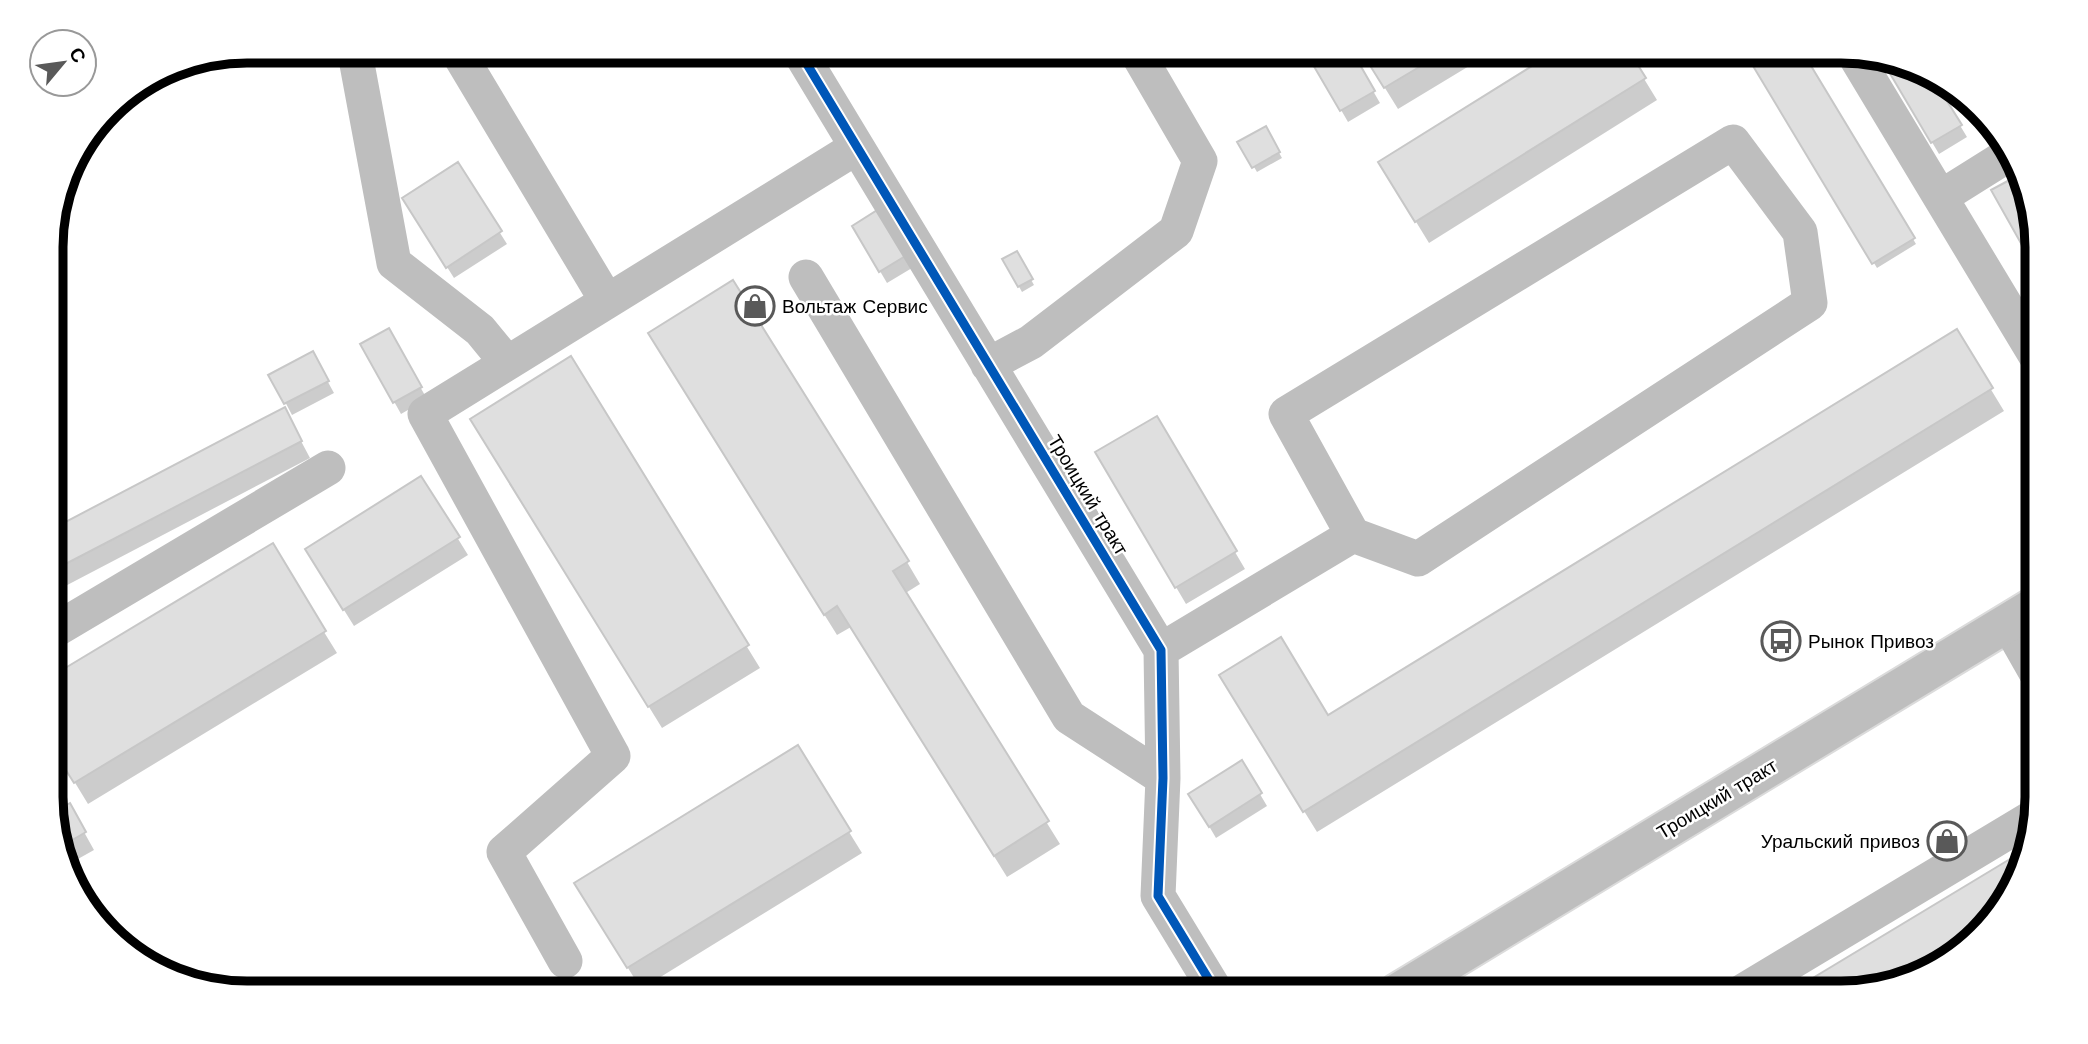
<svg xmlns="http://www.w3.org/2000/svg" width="2088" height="1044" font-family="'Work Sans',sans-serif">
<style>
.shadow{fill:#0003}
.building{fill:#dfdfdf;stroke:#c7c7c7;stroke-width:2}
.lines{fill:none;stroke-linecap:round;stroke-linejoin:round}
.major-casing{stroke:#dbdbdb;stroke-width:42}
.minor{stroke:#bebebe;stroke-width:35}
.major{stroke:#bebebe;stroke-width:38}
.cycleway-casing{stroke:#fff;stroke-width:13}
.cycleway{stroke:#0057b8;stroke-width:9}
.labels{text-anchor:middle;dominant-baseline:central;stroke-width:5;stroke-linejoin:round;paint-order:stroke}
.poi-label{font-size:19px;fill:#000;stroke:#fff;text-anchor:start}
.street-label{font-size:19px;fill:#000;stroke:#fff}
.rim{fill:none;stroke:#000;stroke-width:9}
</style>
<rect width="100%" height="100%" fill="#fff"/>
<!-- shadow -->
<path class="shadow" d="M1307,51H1350L1380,103L1348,122Z
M1362,51H1494L1398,109Z
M1560,51H1627L1657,100L1429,243L1380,163Z
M1746,51H1800L1916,244L1877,268Z
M1884,61L1927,71L1967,137L1939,154Z
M1265,128L1282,158L1257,172L1240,143Z
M457,165L507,244L454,278L411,210Z
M879,212L912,268L887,283L854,227Z
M1016,253L1034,285L1022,292L1004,260Z
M733,282L907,562L920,584L904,594L1060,844L1007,877L851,627L837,635L663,356Z
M388,330L427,399L401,414L362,344Z
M1956,332L2004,411L1317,832L1234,698L1328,717Z
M312,353L334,393L292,415L271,375Z
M570,359L760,668L662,728L485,441Z
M284,409L310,458L52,593V531Z
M1156,418L1245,569L1186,604L1097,453Z
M421,479L468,555L354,626L317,567Z
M324,632L337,653L88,804L52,745Z
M1241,762L1267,806L1216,838L1190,794Z
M69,805L94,850L69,864L52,823Z
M849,832L862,853L641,989L589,905Z"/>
<!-- building -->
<path class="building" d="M1305,51H1352L1375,91L1340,111Z
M1361,51H1446L1384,88Z
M1556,51H1629L1646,78L1415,222L1378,162Z
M1744,51H1802L1915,238L1872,264Z
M1882,60L1928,71L1962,125L1931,143Z
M1266,126L1280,152L1252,168L1237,142Z
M458,162L502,231L446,268L402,198Z
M2017,176L2036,221V270L1991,190Z
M879,209L907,255L879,272L852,226Z
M1017,251L1033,279L1018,287L1002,259Z
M733,280L909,561L893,571L1049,821L994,856L837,606L824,615L648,333Z
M389,328L422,387L393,403L360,344Z
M1957,329L1993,388L1303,812L1219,675L1281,637L1328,715Z
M313,351L329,381L284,404L268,375Z
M571,356L749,645L648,707L470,419Z
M285,407L302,441L52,571V529Z
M1157,416L1237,551L1175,588L1095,452Z
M421,476L460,537L343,610L305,549Z
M273,543L326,631L74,783L52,748V676Z
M798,745L851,831L627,968L574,883Z
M1242,760L1262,793L1209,827L1188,794Z
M70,803L86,832L62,846L52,823V813Z
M2025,850L2017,884L1951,960L1854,993H1788Z"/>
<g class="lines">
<!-- major casing -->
<g class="major-casing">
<path id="major" d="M1397,993L2037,605"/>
</g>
<!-- minor -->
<path class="minor" d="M799,51L1161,650L1163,778L1158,896L1217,993
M1854,54L2036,356
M462,59L607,301
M357,64L394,263L480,330L507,363
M1941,197L2008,155
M806,277L1069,717L1163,778
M988,365L1031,342L1176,231L1200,161L1136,51
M2008,623L2037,674
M52,632L328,468
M1161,650L1353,535L1286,414L1733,142L1800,232L1810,303L1418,559L1353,535
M565,961L504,852L613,756L425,414L857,147
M1740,993L2033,817"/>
<!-- major -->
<use href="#major" class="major"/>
<!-- cycleway casing -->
<g class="cycleway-casing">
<path id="cycleway" d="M799,51L1161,650L1163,778L1158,896L1217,993"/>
</g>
<!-- cycleway -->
<use href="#cycleway" class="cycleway"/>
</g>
<!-- icons -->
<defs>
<g id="shop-ring" transform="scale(2.0125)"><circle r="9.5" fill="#fff" stroke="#595959" stroke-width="1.5"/><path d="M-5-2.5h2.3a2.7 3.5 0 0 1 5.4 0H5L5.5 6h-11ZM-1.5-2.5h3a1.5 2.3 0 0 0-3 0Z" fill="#595959"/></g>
<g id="bus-ring" transform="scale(2.0125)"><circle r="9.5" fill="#fff" stroke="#595959" stroke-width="1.5"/><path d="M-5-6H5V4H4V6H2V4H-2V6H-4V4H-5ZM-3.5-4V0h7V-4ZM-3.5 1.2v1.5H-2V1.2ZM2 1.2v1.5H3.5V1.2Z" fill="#595959"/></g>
</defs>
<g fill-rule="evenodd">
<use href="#shop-ring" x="755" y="306"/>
<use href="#bus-ring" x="1781" y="641"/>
<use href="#shop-ring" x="1947" y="841"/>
</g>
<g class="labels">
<!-- poi labels -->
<g class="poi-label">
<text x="782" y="306">Вольтаж Сервис</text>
<text x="1808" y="641">Рынок Привоз</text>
<text x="1920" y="841" text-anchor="end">Уральский привоз</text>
</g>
<!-- street labels -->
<g class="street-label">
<text transform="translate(1088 495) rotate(59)">Троицкий тракт</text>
<text transform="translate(1717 799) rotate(-31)">Троицкий тракт</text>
</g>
</g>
<!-- crop -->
<path d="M0 0H2088V1044H0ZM247 63H1841A184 184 0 0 1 2025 247V797A184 184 0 0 1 1841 981H247A184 184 0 0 1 63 797V247A184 184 0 0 1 247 63Z" fill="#fff" fill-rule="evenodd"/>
<path class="rim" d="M247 63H1841A184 184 0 0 1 2025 247V797A184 184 0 0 1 1841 981H247A184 184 0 0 1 63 797V247A184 184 0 0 1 247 63Z"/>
<!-- north arrow -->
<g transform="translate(63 63) rotate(61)"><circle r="33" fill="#ffffff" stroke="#999999" stroke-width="2"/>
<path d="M0-5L12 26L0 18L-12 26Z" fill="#595959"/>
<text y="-10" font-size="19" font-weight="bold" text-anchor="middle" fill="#000000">С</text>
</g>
</svg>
